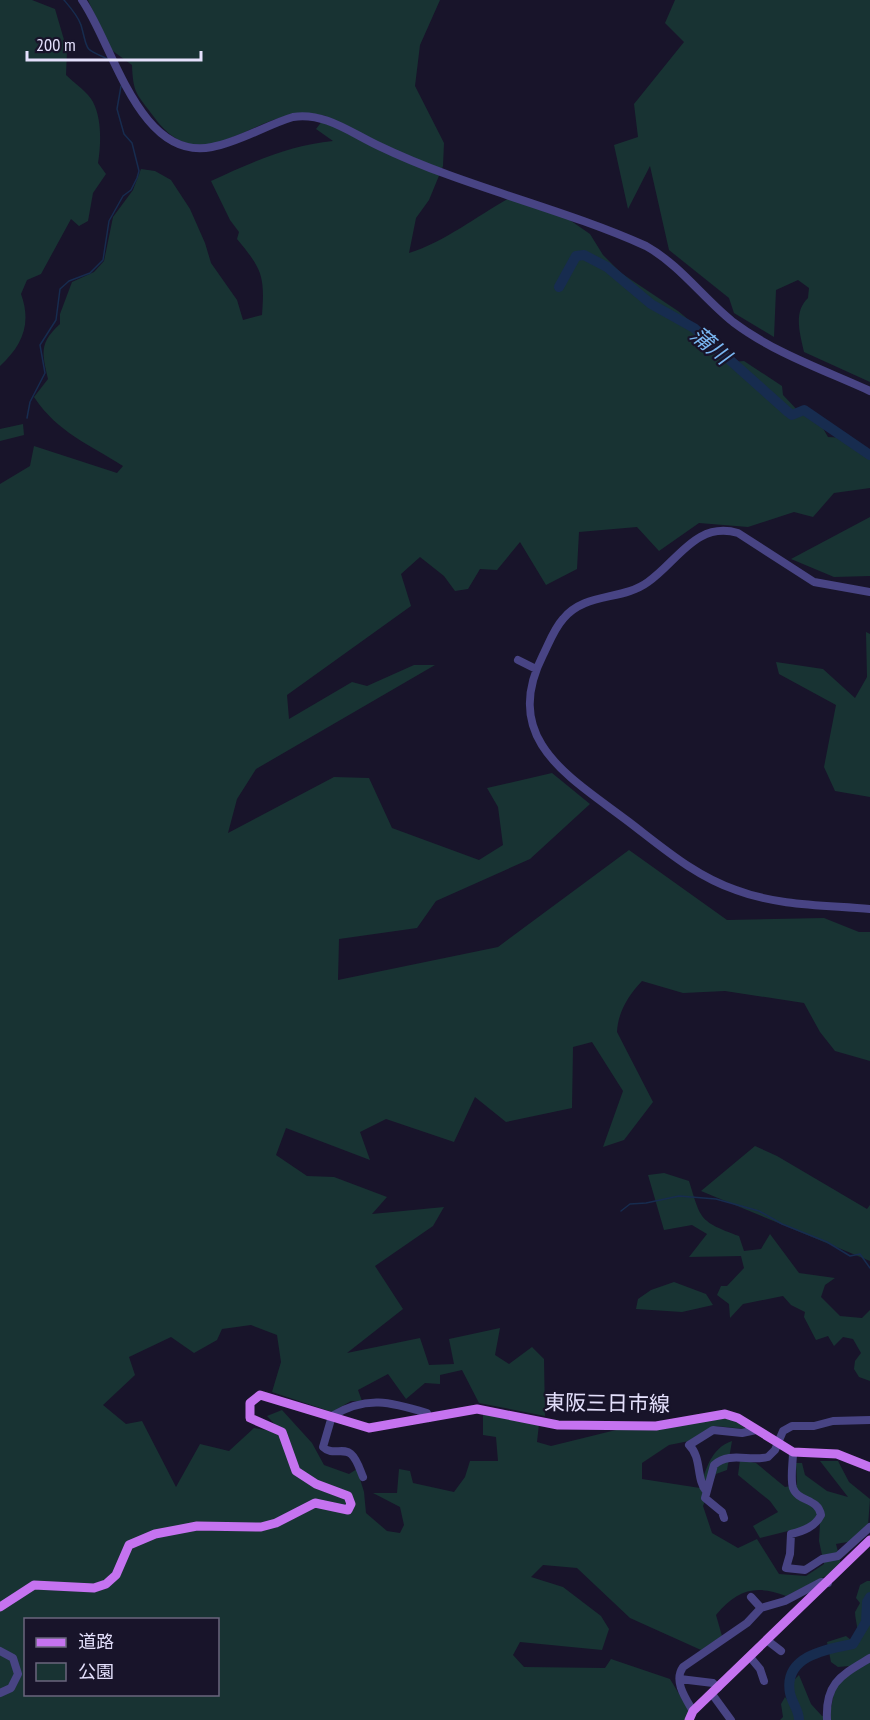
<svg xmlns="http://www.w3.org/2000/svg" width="870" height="1720" font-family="'PT Sans Narrow','Noto Sans JP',sans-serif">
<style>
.green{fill:#183333;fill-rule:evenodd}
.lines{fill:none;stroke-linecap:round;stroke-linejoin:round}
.stream{stroke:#172c4f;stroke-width:1.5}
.river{stroke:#172c4f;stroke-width:10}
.minor{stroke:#484484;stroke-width:8}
.major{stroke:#c573f0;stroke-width:9}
.labels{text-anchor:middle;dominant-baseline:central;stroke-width:4.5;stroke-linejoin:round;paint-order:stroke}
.street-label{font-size:21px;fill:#e4e0fc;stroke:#18142a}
.water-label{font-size:22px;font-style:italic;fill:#79b6f1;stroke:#18142a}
</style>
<rect width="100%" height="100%" fill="#18142a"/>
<!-- green -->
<path class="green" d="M0,0H32L55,9L67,50L66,75C74,83 88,92 93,102C102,119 101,145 98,163L106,174L93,193L88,221L79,226L71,219L41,274L27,280L21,294C32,324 22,346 0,366Z
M88,0H440L420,45L415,86L444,143L443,166L429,200L416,218L409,253C447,241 479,214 515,195L561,214L590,234L603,255L621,273L678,311L729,353L733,362L744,361L782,386L783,395L802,415L813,411L828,437L846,438L870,454V488L834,493L813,517L794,512L748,527L699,523L659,551L637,527L579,532L577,569L546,585L520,542L497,570L480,569L468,589L455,591L444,576L420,557L401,574L411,606L287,695L289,719L352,682L367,686L414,665H435L256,769L237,799L228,833L334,777L369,778L392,828L479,860L503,845L498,807L487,788L552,773L590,804L530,859L436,901L417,928L339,939L338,980L498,947L629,850L727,920L824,918L859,932H870V1061L835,1051L820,1032L804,1003L725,991L683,993L642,981C628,996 618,1012 617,1032L653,1102L624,1140L603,1147L623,1091L592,1042L573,1047L572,1108L506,1122L475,1097L454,1142L386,1119L360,1132L370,1160L286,1128L276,1155L307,1176L334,1177L387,1197L372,1214L444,1207L433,1226L375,1266L403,1309L347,1353L420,1338L429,1365L454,1364L449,1339L500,1328L495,1355L509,1364L532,1347L544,1359L545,1416L479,1403L462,1370L440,1375V1384L425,1383L406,1399L388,1374L358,1390L362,1401H351L332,1412L272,1392L281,1362L277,1335L251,1325L222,1329L217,1340L194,1353L171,1337L129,1357L135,1375L103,1405L126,1424L142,1421L176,1487L200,1444L229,1451L254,1428L283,1433L267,1416L282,1410L312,1443L324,1465L349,1474L357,1469L364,1492L366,1513L387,1531L400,1533L404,1525L400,1507L373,1493H397L399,1469L410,1471L413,1483L454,1492L465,1477L470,1461H498L496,1437L483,1435V1414L539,1424L537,1442L551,1446L620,1429L719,1416L736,1421L746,1429L716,1426L694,1440L669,1445L642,1463V1479L700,1488C706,1469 711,1448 732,1441L727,1470L716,1474L703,1506L712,1533L738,1548L757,1539L779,1574L806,1576L824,1564L819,1541L820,1523L760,1538L753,1526L778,1512L770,1501L738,1475L740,1460L756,1463L785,1487L797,1485L796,1463H802L805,1475L827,1491L848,1497L820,1461H838L849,1482L870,1499L868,1526L853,1541L836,1544L841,1564L832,1573L786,1596C755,1584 737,1590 716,1615L722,1636L701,1650L630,1618L577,1568L543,1565L531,1577L563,1587L601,1616L609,1629L602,1650L520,1642L513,1655L524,1667L605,1668L611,1659L670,1679L690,1712L686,1720H0V484L30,466L34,446L117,473L123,466C89,444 58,433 34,397L48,379C42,353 39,343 60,324V314L72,282L94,272L104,261L113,217L133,190L141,169L155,171L171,180L190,209L205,243L211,263L237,300L243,320L262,315C265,276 262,269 237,239L239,232L230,220L211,181C250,163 290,145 333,141L316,129L326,116C313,114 303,112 290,115C240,126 196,175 154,117C137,94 133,94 132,65L110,49ZM26,1620H218V1694H26Z
M675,0H870V382L804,352C800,334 793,312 808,298L809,288L798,280L776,290L774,337L734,313L729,298L669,250L650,166L628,209L614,145L638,137L634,104L684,42L665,23Z
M23,424L24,435L0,441V429Z
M870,517V576L834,577L791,559Z
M866,632L870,634V797L835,791L824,767L836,705L779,674L776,662L823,669L855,698L867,677Z
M755,1146L777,1156L867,1209L870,1205V1261L701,1191Z
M664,1173L689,1181C701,1219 698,1221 739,1236L744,1251L761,1249L770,1234L799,1273L835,1278L825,1285L821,1297L840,1316L862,1318L870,1310V1381L859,1377L854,1369L855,1361L861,1353L853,1339L843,1337L834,1346L828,1336L816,1340L804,1317L805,1312L791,1305L783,1296L743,1304L730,1318L729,1304L717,1295L721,1286H727L744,1268L741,1256L689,1257L707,1234L692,1225L664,1230L648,1175Z
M674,1282L706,1294L713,1305L682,1312L636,1309L638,1299L651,1290Z
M867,1581H870V1720H780L783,1717L781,1704L785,1697L792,1705L797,1699L792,1690V1682L799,1675L811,1704L822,1716L829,1717L835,1689L849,1666L838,1667L831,1662L827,1642L846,1636L851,1640C862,1633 855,1623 855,1612L860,1603L856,1598L860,1585Z"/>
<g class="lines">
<!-- stream -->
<path class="stream" d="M64,0C70,7 78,16 81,25C89,53 82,47 110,60
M27,418L30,402L45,373L40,345L56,320L60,289L69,281L90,273L103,260L109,221L123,196L131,190L137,178L139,171L132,143L124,134L117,109L121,86
M621,1211L630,1204L646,1203L679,1196L716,1199L759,1211L782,1224L827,1242L850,1256L860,1254L870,1268"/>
<!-- river -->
<path class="river" d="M559,287L576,256L584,255L607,267L651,304L694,328L788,412L792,415L804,410L870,455
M799,1720C799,1710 792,1703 790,1693C783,1656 827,1649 853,1644L866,1622L867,1602L870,1597"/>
<!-- minor -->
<path class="minor" d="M82,0C113,44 139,162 212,147C240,142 266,125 293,117C325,112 351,133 379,146C464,187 559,207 646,246C680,265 703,298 733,322C774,353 824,370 870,391
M870,592L814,582L738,533C696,521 678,561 648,582C622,601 585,592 563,619C554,629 549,643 543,655C500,740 570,777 629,822C663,848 695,876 736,890C778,906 825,905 870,909
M518,660L536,669
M793,1452C793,1463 790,1478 793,1488C798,1502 818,1498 821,1515C815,1527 803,1531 791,1534L790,1554L786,1568L805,1570L822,1559L838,1556L870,1527
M363,1477C360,1470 357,1459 351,1454C343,1447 332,1456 323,1447L332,1416C366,1395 391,1402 427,1413L429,1418
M706,1491C696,1479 702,1457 689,1445L713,1430L742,1433L756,1430
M724,1518L722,1512L705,1498L714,1465C730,1451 749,1462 768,1457L775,1450L783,1431L792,1426H814L833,1421L870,1420
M751,1597L761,1608
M768,1641L781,1651
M0,1651L13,1658L18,1674L11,1688L0,1693
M750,1657L760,1669L764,1681
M680,1679L713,1683L718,1688
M712,1694L731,1720
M693,1711C686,1699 673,1681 683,1667L747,1623L761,1608L785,1601L821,1582L828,1583
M827,1720C825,1682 842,1675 870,1658"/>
<!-- major -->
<path class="major" d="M0,1607L34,1585L94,1588L106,1584L116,1575L129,1545L155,1534L197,1526L261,1527L276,1523L315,1503L348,1510L351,1504L348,1496L316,1484L296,1471L282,1432L250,1418V1403L260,1395L369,1428L477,1409L558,1425L656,1426L725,1414L738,1418L793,1452L837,1454L870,1467
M689,1720L693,1711L870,1540"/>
</g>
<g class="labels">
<!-- street labels -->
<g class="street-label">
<text transform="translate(607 1403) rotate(1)">東阪三日市線</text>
</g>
<!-- water labels -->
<g class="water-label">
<text transform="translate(711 345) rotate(40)">蒲川</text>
</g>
</g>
<!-- legend -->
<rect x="24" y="1618" width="195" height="78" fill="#18142a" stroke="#6a667e" stroke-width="1.5"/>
<rect x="36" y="1638" width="30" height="9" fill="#c573f0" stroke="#6a667e" stroke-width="1.5"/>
<text x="78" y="1648" font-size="18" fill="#e4e0fc">道路</text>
<rect x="36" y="1663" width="30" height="18" fill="#183333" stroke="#6a667e" stroke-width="1.5"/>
<text x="78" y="1678" font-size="18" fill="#e4e0fc">公園</text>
<!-- scale -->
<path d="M27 51v9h174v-9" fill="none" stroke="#e4e0fc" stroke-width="3"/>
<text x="36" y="51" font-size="18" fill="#e4e0fc" stroke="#18142a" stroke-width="4.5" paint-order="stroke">200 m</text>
</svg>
